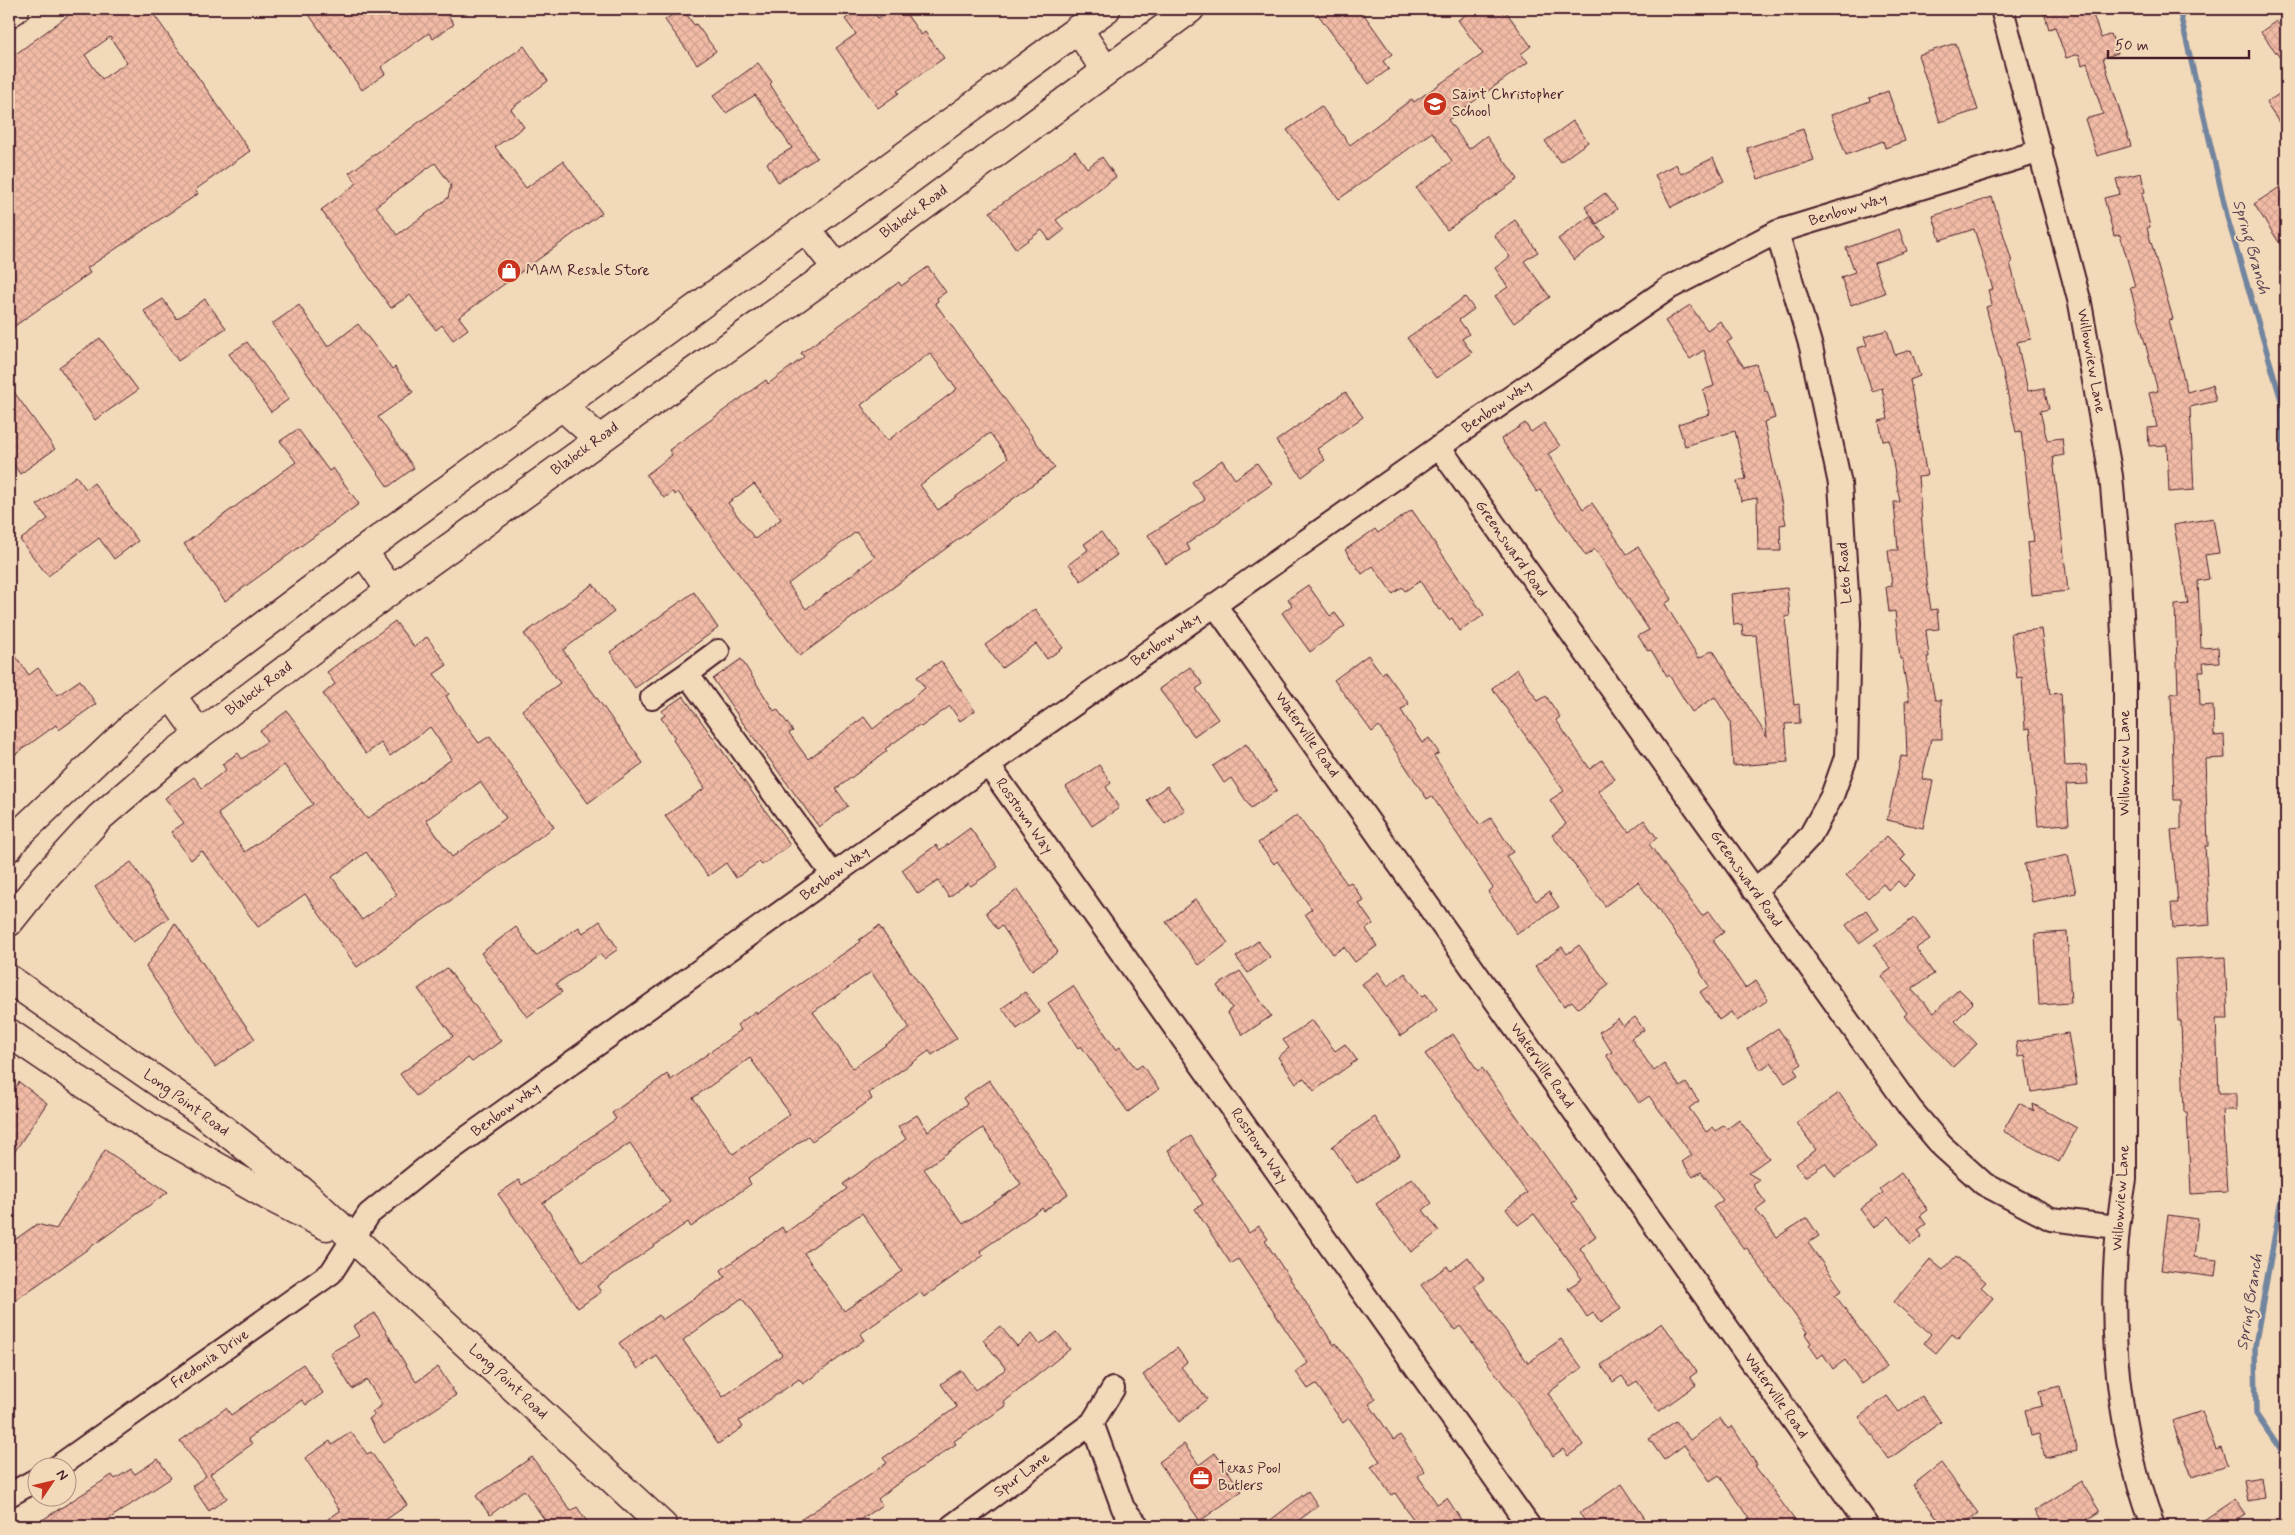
<svg xmlns="http://www.w3.org/2000/svg" width="2295" height="1535" font-family="Mynerve,sans-serif">
<style>
.lines{fill:none;stroke-linecap:round;stroke-linejoin:round}
.stream{stroke:#72859f;stroke-width:5.5}
.building{fill:url(#building-cross-hatch);stroke:#4a1f2b;fill-rule:evenodd}
.street-casing{stroke:#4a1f2b;stroke-width:26}
.secondary-casing{stroke:#4a1f2b;stroke-width:31}
.street{stroke:#f2d9b9;stroke-width:22}
.secondary{stroke:#f2d9b9;stroke-width:28}
.labels{text-anchor:middle;dominant-baseline:central;stroke-width:4;stroke-linejoin:round;paint-order:stroke}
.poi-label{font-size:15px;fill:#4a1f2b;stroke:#f2d9b9;text-anchor:start}
.street-label{font-size:15px;fill:#4a1f2b;stroke:#f2d9b9}
.water-label{font-size:16px;font-style:italic;fill:#574152;stroke:#f2d9b9}
</style>
<defs>
<pattern id="building-cross-hatch" width="8" height="8" patternUnits="userSpaceOnUse" patternTransform="scale(1.25)"><rect width="8" height="8" fill="#f1bba6"/><path d="M0 0l8 8M0 8l8-8" fill="none" stroke="#d0a08f"/></pattern>
</defs>
<rect width="100%" height="100%" fill="#f2d9b9"/>
<filter id="ink" filterUnits="userSpaceOnUse"><feTurbulence type="fractalNoise" baseFrequency=".02" numOctaves="2"/><feDisplacementMap in="SourceGraphic" scale="10" xChannelSelector="R" yChannelSelector="G"/><feConvolveMatrix kernelMatrix="1 2 1 2 8 2 1 2 1" color-interpolation-filters="sRGB"/></filter>
<g filter="url(#ink)">
<g class="lines">
<!-- stream -->
<path class="stream" d="M2179,9L2228,220L2282,403L2286,553
M2286,1172L2255,1346L2256,1414L2286,1458"/>
</g>
<!-- building -->
<path class="building" d="M77,9H150L250,151L195,190L198,194L87,268L90,273L9,330V59ZM110,37L127,62L102,79L85,55Z
M305,9H444L454,24L433,39L429,33L381,67L385,74L362,90Z
M680,9H683L694,25L696,24L716,51L697,64L665,20Z
M860,9H872L878,18L891,9H903L921,35L925,32L944,58L897,91L899,93L878,108L836,48L856,34L845,19Z
M1314,9H1360L1392,54L1383,61L1389,69L1369,84Z
M1474,9H1504L1531,46L1521,54L1528,62L1448,120L1469,149L1486,136L1518,179L1447,230L1416,188L1452,161L1432,132L1339,199L1287,130L1321,106L1350,145L1412,99L1414,102L1483,54L1458,20Z
M2043,9H2091L2101,38L2111,34L2118,53L2103,58L2131,146L2097,156L2085,119L2103,114L2087,63L2082,65L2079,54L2066,58L2055,27L2049,29Z
M2276,21L2286,34V66L2261,32Z
M1956,43L1978,110L1940,122L1918,55Z
M524,46L548,81L511,109L524,127L495,147L526,188L563,161L602,213L459,317L468,329L453,340L442,325L436,330L410,295L391,308L321,210L357,183L349,173ZM435,163L451,185L448,198L397,235L376,206Z
M758,63L772,82L770,84L817,158L778,182L767,163L792,148L755,95L726,113L713,96Z
M2286,89V133L2266,103Z
M1888,91L1905,141L1885,148L1883,141L1846,155L1831,115L1870,101L1869,98Z
M1573,121L1588,142L1560,162L1545,141Z
M1803,129L1814,160L1758,179L1747,148Z
M1075,151L1087,168L1102,157L1116,177L1056,220L1064,230L1050,241L1042,230L1016,249L990,212Z
M1713,158L1724,181L1671,207L1655,175L1676,164L1681,174Z
M2141,173L2145,192L2142,193L2150,227L2147,228L2173,319L2169,320L2187,392L2212,385L2216,401L2190,407L2194,490L2169,492L2167,445L2149,446L2148,428L2157,427L2149,393L2158,391L2130,287L2135,286L2120,235L2114,236L2104,198L2120,194L2116,179Z
M2280,187L2286,197V253L2254,204Z
M1605,193L1617,209L1597,224L1585,207Z
M1992,197L2012,262L2010,263L2031,339L2017,342L2028,391L2044,388L2049,409L2040,411L2047,440L2062,438L2064,455L2053,457L2068,591L2032,595L2027,543L2034,542L2021,431L2016,432L2001,364L1986,307L1992,305L1988,290L1993,289L1974,229L1940,240L1933,216Z
M1590,216L1605,237L1574,260L1558,239Z
M1515,220L1538,252L1524,261L1550,297L1514,323L1495,296L1508,287L1495,268L1510,257L1494,235Z
M1899,229L1907,251L1874,263L1885,293L1851,305L1841,277L1855,272L1846,248Z
M928,267L946,292L937,298L938,301L935,303L1055,468L800,656L678,492L675,495L673,492L664,498L646,475L672,455L669,450L766,380L768,384L804,357L801,353L899,282L901,286ZM930,353L957,389L887,441L861,405ZM990,433L1008,458L938,510L920,485ZM754,484L781,519L755,539L728,503ZM856,532L875,557L806,609L788,584Z
M1465,297L1474,309L1459,320L1469,334L1462,339L1472,353L1436,378L1407,338Z
M163,299L177,319L205,299L226,328L178,361L144,311Z
M299,305L328,347L358,324L392,369L395,367L413,392L378,417L414,468L388,487L272,324Z
M1690,305L1707,330L1720,321L1732,339L1727,342L1744,367L1756,364L1765,391L1767,390L1775,418L1764,422L1786,524L1780,525L1781,551H1758L1757,498L1741,501L1737,481L1746,479L1735,431L1685,446L1678,424L1710,414L1703,390L1714,386L1704,350L1690,359L1665,321Z
M1887,330L1895,355L1911,350L1920,376L1910,380L1927,476L1918,477L1927,583L1931,610L1937,609L1939,629L1926,630L1929,657H1927L1935,700H1941L1942,739H1931L1922,779L1933,781L1923,828L1887,820L1901,756L1907,757L1905,701H1909L1902,659H1900L1895,611L1889,612L1886,587L1892,586L1888,550H1898L1894,502H1900L1889,440L1883,441L1879,421L1888,419L1882,388L1872,391L1858,348L1867,345L1864,337Z
M100,338L138,390L95,420L59,367Z
M247,342L289,399L271,412L229,354Z
M9,385L55,449L20,474L9,458Z
M1345,392L1363,417L1317,449L1325,460L1302,477L1276,441Z
M1525,423L1531,432L1544,423L1560,446L1548,454L1583,509L1592,503L1627,554L1638,547L1672,599L1665,604L1699,658L1713,650L1767,737L1756,635L1743,636L1742,624L1734,625L1731,594L1787,588L1790,616L1785,617L1794,705L1799,704L1800,723L1785,724L1788,762L1733,766L1730,721L1715,697L1692,712L1669,675L1667,676L1651,650L1648,651L1638,636L1649,630L1595,549L1586,556L1540,490L1537,492L1501,439Z
M298,429L329,471L333,468L359,504L225,601L184,544L296,462L280,441Z
M1222,460L1235,479L1257,463L1272,484L1187,544L1190,550L1166,564L1148,535L1205,500L1192,482Z
M76,476L86,489L94,483L138,541L114,559L99,538L48,576L20,540L48,519L37,505Z
M1412,510L1484,615L1460,631L1452,618L1449,620L1441,609L1439,610L1420,581L1405,591L1402,587L1393,594L1373,566L1362,574L1345,550L1375,529L1378,533Z
M2213,518L2219,553L2205,555L2209,579L2198,581L2201,648L2218,647L2219,662L2203,663L2204,672H2199L2200,706L2213,705L2214,736L2224,735L2225,758L2205,759L2208,846H2205L2210,925L2173,928L2171,903H2178L2171,830L2181,829V800H2174L2171,694L2178,693L2175,605L2188,604L2174,525Z
M1101,532L1117,555L1081,581L1069,564L1088,550L1084,544Z
M593,584L614,612L563,650L643,763L588,803L522,710L560,683L524,634Z
M1308,585L1330,616L1335,613L1345,626L1310,652L1282,613L1292,605L1288,599Z
M694,592L718,628L635,688L610,652Z
M1035,609L1063,648L1047,659L1036,644L1002,668L985,645Z
M395,621L414,647L427,637L447,665L434,674L449,694L446,696L454,709L479,743L490,736L554,827L357,967L305,894L258,927L202,851L191,860L171,832L184,823L165,798L194,777L202,788L226,770L222,764L238,753L242,759L267,741L260,731L287,711L367,819L452,759L430,727L390,756L381,743L366,754L323,694L335,684L327,672ZM284,765L313,804L245,852L218,814ZM480,782L506,818L452,857L426,820ZM366,852L397,895L362,920L332,877Z
M2041,629L2050,694L2061,693L2065,766L2086,765L2088,784L2066,785L2069,824L2038,826L2030,728L2025,729L2022,677L2017,678L2011,633Z
M9,647L29,675L38,668L58,695L80,680L96,704L59,730L56,725L9,759Z
M1368,655L1382,674L1385,671L1409,704L1401,710L1422,743L1429,738L1439,753L1434,756L1480,825L1491,818L1513,852L1506,856L1536,901L1549,892L1559,907L1517,934L1488,892L1493,888L1432,796L1427,799L1379,726L1372,732L1334,680Z
M741,659L774,711L777,709L793,731L789,733L808,759L864,717L873,729L925,688L917,677L941,661L975,711L960,721L950,706L921,727L919,725L885,749L887,751L836,789L848,806L819,827L743,723L713,679Z
M1190,667L1203,684L1196,689L1218,719L1194,736L1159,689Z
M1517,669L1538,701L1546,696L1560,717L1556,720L1590,769L1602,760L1615,779L1598,791L1629,832L1644,820L1657,838L1649,844L1702,916L1709,911L1724,932L1713,940L1745,988L1756,981L1768,1000L1737,1021L1731,1012L1719,1020L1700,992L1709,986L1700,972L1701,970L1638,882L1605,906L1552,835L1566,824L1550,800L1564,791L1492,688Z
M683,696L790,845L762,865L759,862L736,878L726,863L708,876L665,816L705,788L673,740L675,738L661,718L665,715L662,711Z
M1246,744L1277,790L1251,808L1231,778L1224,783L1213,766Z
M1099,765L1111,783L1106,787L1119,808L1092,826L1066,787Z
M1167,786L1185,810L1165,824L1147,800Z
M1297,815L1347,884L1351,882L1364,901L1359,904L1373,924L1366,929L1377,946L1355,962L1344,947L1333,954L1305,914L1312,909L1277,861L1274,864L1258,843Z
M970,828L998,867L971,886L968,883L949,897L938,881L918,894L902,870L936,845L940,850Z
M1887,836L1906,855L1901,860L1916,875L1904,887L1898,881L1889,891L1883,884L1868,898L1846,875Z
M2068,855L2076,893L2032,902L2024,864Z
M131,862L169,918L133,942L95,887Z
M1017,890L1058,952L1032,970L1002,926L997,929L986,912Z
M1196,899L1228,943L1199,965L1166,922Z
M1866,910L1879,929L1859,943L1846,925Z
M1914,918L1930,939L1916,948L1934,974L1911,989L1934,1013L1959,989L1973,1003L1955,1021L1977,1044L1953,1067L1904,1016L1907,1013L1881,976L1891,969L1874,945Z
M600,921L618,949L604,959L600,954L556,984L562,992L527,1017L481,953L516,927L536,956L579,927L583,933Z
M175,923L255,1039L215,1067L146,967Z
M879,926L957,1038L932,1055L929,1051L869,1093L872,1099L812,1141L808,1136L748,1179L751,1184L691,1227L688,1222L597,1286L601,1292L578,1308L498,1194L519,1180L522,1185L616,1119L612,1113L667,1074L671,1080L741,1030L737,1025L756,1011L757,1014L860,942L859,940ZM871,972L910,1028L853,1068L813,1012ZM750,1058L790,1114L733,1154L693,1098ZM630,1143L670,1202L583,1262L543,1203Z
M2067,932L2071,1003L2039,1005L2035,934Z
M1258,941L1270,957L1248,973L1236,957Z
M1579,945L1609,985L1578,1008L1572,1001L1564,1006L1535,966L1562,947L1567,954Z
M2225,957L2228,1019H2216L2219,1093H2236V1110H2222L2227,1192L2191,1194L2187,1112H2184L2181,1021H2178L2175,959Z
M447,968L501,1041L472,1062L468,1058L416,1096L400,1074L453,1036L418,989Z
M1240,971L1271,1016L1243,1035L1227,1012L1232,1008L1217,986Z
M1378,972L1388,986L1405,973L1422,997L1426,994L1437,1010L1401,1036L1362,984Z
M1073,986L1116,1050L1120,1047L1136,1069L1142,1065L1159,1089L1128,1112L1081,1046L1078,1048L1048,1003Z
M1025,992L1040,1012L1017,1029L1002,1008Z
M1635,1017L1644,1030L1631,1038L1654,1071L1664,1064L1680,1087L1686,1083L1699,1101L1689,1108L1706,1132L1713,1127L1716,1131L1724,1125L1727,1129L1739,1120L1769,1158L1748,1173L1760,1180L1753,1185L1766,1203L1756,1210L1777,1237L1807,1218L1819,1236L1808,1243L1842,1290L1835,1295L1887,1367L1862,1384L1845,1360L1833,1369L1823,1354L1818,1358L1809,1345L1811,1343L1805,1334L1807,1332L1746,1247L1744,1249L1713,1207L1723,1200L1701,1172L1693,1177L1682,1162L1692,1155L1649,1096L1639,1103L1606,1055L1612,1052L1599,1032L1618,1019L1623,1026Z
M1312,1020L1335,1051L1345,1044L1357,1060L1314,1091L1304,1078L1296,1083L1278,1057L1289,1048L1283,1040Z
M1778,1028L1802,1064L1794,1069L1798,1075L1785,1083L1771,1062L1761,1070L1747,1049Z
M2068,1033L2077,1085L2031,1092L2025,1056L2018,1057L2016,1042Z
M1453,1034L1478,1071L1482,1068L1577,1200L1572,1203L1596,1236L1580,1248L1621,1309L1600,1323L1593,1313L1587,1317L1568,1288L1582,1279L1534,1214L1518,1225L1506,1209L1527,1193L1425,1054Z
M989,1080L1068,1194L1044,1211L1042,1208L980,1251L984,1255L924,1297L920,1292L860,1334L864,1340L803,1384L799,1379L739,1421L743,1427L718,1444L657,1356L638,1369L619,1343L659,1315L662,1320L725,1277L721,1270L782,1227L785,1233L847,1189L843,1184L906,1139L898,1127L917,1115L928,1131L967,1104L963,1098ZM983,1128L1021,1184L963,1224L924,1169ZM862,1213L902,1271L844,1311L804,1253ZM742,1298L782,1355L723,1397L683,1340Z
M19,1082L47,1103L9,1160V1098Z
M1839,1093L1877,1147L1835,1177L1825,1163L1805,1177L1796,1164L1816,1150L1797,1123Z
M2019,1103L2034,1111L2033,1104L2077,1128L2059,1162L2003,1131Z
M1375,1117L1400,1155L1357,1183L1332,1146Z
M1191,1136L1216,1175L1212,1178L1249,1233L1259,1226L1268,1239L1265,1241L1334,1345L1336,1343L1376,1399L1369,1404L1394,1440L1400,1435L1425,1471L1418,1476L1437,1504L1447,1498L1465,1526H1418L1395,1493L1391,1495L1371,1467L1380,1461L1349,1418L1343,1423L1316,1384L1308,1389L1296,1372L1308,1363L1238,1259L1231,1264L1195,1209L1203,1204L1168,1150Z
M105,1150L168,1192L9,1305V1244L37,1224L56,1229Z
M1901,1173L1928,1210L1920,1216L1926,1224L1918,1230L1922,1236L1911,1245L1889,1216L1874,1228L1860,1209L1883,1193L1880,1189Z
M1412,1178L1432,1203L1423,1210L1439,1231L1411,1252L1376,1204Z
M2168,1215L2198,1219L2194,1257L2217,1260L2215,1277L2161,1270Z
M1956,1256L1986,1282L1981,1287L1993,1298L1958,1339L1952,1334L1936,1353L1924,1343L1931,1334L1894,1302L1930,1259L1943,1270Z
M1468,1257L1484,1279L1474,1286L1528,1363L1561,1339L1582,1368L1548,1393L1583,1445L1568,1456L1563,1449L1553,1456L1517,1402L1460,1326L1455,1330L1421,1285L1447,1266L1450,1271Z
M375,1313L416,1382L438,1367L456,1395L384,1443L369,1419L374,1415L372,1412L382,1405L367,1380L352,1389L330,1353L359,1336L353,1326Z
M1662,1323L1697,1372L1690,1377L1696,1385L1658,1412L1637,1381L1629,1386L1622,1376L1613,1382L1601,1365Z
M1000,1326L1017,1346L1032,1334L1040,1345L1057,1332L1070,1349L1004,1402L1006,1406L954,1441L956,1444L893,1487L878,1499L882,1505L851,1526H791L887,1463L883,1458L957,1407L941,1384L961,1370L975,1390L1006,1369L983,1340Z
M1177,1348L1187,1362L1181,1367L1207,1399L1179,1422L1143,1375Z
M303,1364L323,1393L306,1405L302,1400L248,1439L252,1444L210,1474L227,1498L209,1511L192,1486L206,1476L180,1441L226,1408L231,1415Z
M2060,1386L2077,1451L2045,1458L2039,1434L2031,1436L2025,1410L2042,1406L2039,1391Z
M1887,1396L1899,1412L1922,1396L1941,1422L1889,1459L1859,1417Z
M2202,1411L2216,1450L2221,1448L2227,1465L2192,1477L2172,1421Z
M1720,1418L1728,1429L1732,1426L1757,1465L1755,1466L1799,1526H1754L1719,1475L1710,1481L1684,1445L1664,1460L1649,1439L1676,1421L1690,1440Z
M351,1432L367,1454L371,1452L407,1505L377,1526H318L340,1511L305,1458L330,1441L332,1445Z
M1184,1444L1199,1465L1215,1453L1242,1491L1200,1521L1159,1462Z
M532,1457L571,1511L577,1507L590,1526H549L524,1490L490,1515L476,1496Z
M158,1459L171,1478L98,1526H33L112,1475L115,1479L131,1469L135,1474Z
M1941,1463L1978,1513L1961,1526H1943L1913,1485Z
M2261,1477L2264,1498L2248,1501L2244,1480Z
M2081,1481L2100,1512L2077,1526H2044L2034,1511Z
M1622,1484L1650,1526H1610L1604,1518L1589,1526L1579,1513Z
M1308,1491L1318,1506L1291,1526H1263Z
M2235,1499L2246,1515L2239,1519L2244,1526H2195Z"/>
<g class="lines">
<!-- street casing -->
<g class="street-casing">
<path id="street" d="M2002,9L2080,303L2111,476L2120,575L2125,674V1179C2105,1294 2112,1416 2153,1526
M1439,447L1910,1108L1942,1146L1984,1184L2051,1219L2117,1227
M1215,605L1868,1526
M718,651L687,674L833,875
M652,698L687,674
M989,766L1529,1526
M1754,890L1776,872L1810,836L1832,796L1846,757L1849,623L1840,484L1811,347L1777,232
M1113,1389L1092,1423L1123,1508L1138,1526
M56,1468L331,1273L369,1214L432,1163L869,849L1439,447L1669,288L1777,232L2041,151
M9,1495L38,1479
M952,1526L1092,1423"/>
</g>
<!-- secondary casing -->
<g class="secondary-casing">
<path id="secondary" d="M9,13L15,9
M1078,29L1106,71
M806,229L837,268
M563,407L599,439
M363,551L390,590
M171,695L199,734
M9,847L16,837L136,723L171,695L363,551L1106,9
M9,922L45,877L100,817L171,756L399,584L906,219L1190,9
M9,979L200,1111L303,1192L663,1526
M9,1033L151,1129L270,1197L327,1226"/>
</g>
<!-- street -->
<use href="#street" class="street"/>
<!-- secondary -->
<use href="#secondary" class="secondary"/>
</g>
</g>
<!-- icons -->
<defs>
<g id="school-disc" transform="scale(1.25)"><circle r="9.5" fill="#c8321e" stroke="#f2d9b9"/><path d="M0-5L7-2L0 1L-7-2ZM-4 1L0 2.5L4 1V4Q0 6-4 4Z" fill="#fff"/></g>
<g id="shop-disc" transform="scale(1.25)"><circle r="9.5" fill="#c8321e" stroke="#f2d9b9"/><path d="M-5-2.5h2.3a2.7 3.5 0 0 1 5.4 0H5L5.5 6h-11ZM-1.5-2.5h3a1.5 2.3 0 0 0-3 0Z" fill="#fff"/></g>
<g id="office-disc" transform="scale(1.25)"><circle r="9.5" fill="#c8321e" stroke="#f2d9b9"/><path d="M-6-3h4V-5.5h4V-3h4V5H-6ZM-1-4.5V-3h2v-1.5ZM-6 0V1H6V0Z" fill="#fff"/></g>
</defs>
<g fill-rule="evenodd">
<use href="#school-disc" x="1435" y="104"/>
<use href="#shop-disc" x="509" y="271"/>
<use href="#office-disc" x="1201" y="1478"/>
</g>
<g class="labels">
<!-- poi labels -->
<g class="poi-label">
<text x="1452" y="95">Saint Christopher<tspan x="1452" dy="17">School</tspan></text>
<text x="526" y="271">MAM Resale Store</text>
<text x="1218" y="1469">Texas Pool<tspan x="1218" dy="17">Butlers</tspan></text>
</g>
<!-- street labels -->
<g class="street-label">
<text transform="translate(1848 210) rotate(-17)">Benbow Way</text>
<text transform="translate(914 212) rotate(-36)">Blalock Road</text>
<text transform="translate(2091 361) rotate(80)">Willowview Lane</text>
<text transform="translate(1497 407) rotate(-35)">Benbow Way</text>
<text transform="translate(585 449) rotate(-36)">Blalock Road</text>
<text transform="translate(1511 549) rotate(55)">Greensward Road</text>
<text transform="translate(1845 573) rotate(-94)">Leto Road</text>
<text transform="translate(1166 640) rotate(-35)">Benbow Way</text>
<text transform="translate(259 689) rotate(-37)">Blalock Road</text>
<text transform="translate(1307 735) rotate(55)">Waterville Road</text>
<text transform="translate(2125 763) rotate(-90)">Willowview Lane</text>
<text transform="translate(1024 816) rotate(55)">Rosstown Way</text>
<text transform="translate(835 874) rotate(-36)">Benbow Way</text>
<text transform="translate(1746 879) rotate(55)">Greensward Road</text>
<text transform="translate(1542 1066) rotate(55)">Waterville Road</text>
<text transform="translate(186 1103) rotate(36)">Long Point Road</text>
<text transform="translate(506 1110) rotate(-36)">Benbow Way</text>
<text transform="translate(1259 1146) rotate(55)">Rosstown Way</text>
<text transform="translate(2121 1198) rotate(-86)">Willowview Lane</text>
<text transform="translate(210 1359) rotate(-35)">Fredonia Drive</text>
<text transform="translate(508 1382) rotate(43)">Long Point Road</text>
<text transform="translate(1776 1396) rotate(55)">Waterville Road</text>
<text transform="translate(1022 1475) rotate(-36)">Spur Lane</text>
</g>
<!-- water labels -->
<g class="water-label">
<text transform="translate(2251 247) rotate(74)">Spring Branch</text>
<text transform="translate(2250 1302) rotate(-81)">Spring Branch</text>
</g>
</g>
<!-- margin -->
<rect width="2295" height="1535" fill="none" stroke="#f2d9b9" stroke-width="30"/>
<rect x="15" y="15" width="2265" height="1505" fill="none" stroke="#4a1f2b" stroke-width="2" filter="url(#ink)"/>
<!-- north arrow -->
<g transform="translate(52 1482) rotate(55)"><circle r="24" fill="#f2d9b9" stroke="#af8f80"/>
<path d="M0-4L9 19L0 12L-9 19Z" fill="#c8321e"/>
<text y="-8" font-size="14" font-weight="bold" text-anchor="middle" fill="#4a1f2b">N</text>
</g>
<!-- scale -->
<path d="M2108 50v8h141v-8" fill="none" stroke="#4a1f2b" stroke-width="2.5"/>
<text x="2115" y="50" font-size="15" fill="#4a1f2b" stroke="#f2d9b9" stroke-width="4" paint-order="stroke">50 m</text>
</svg>
